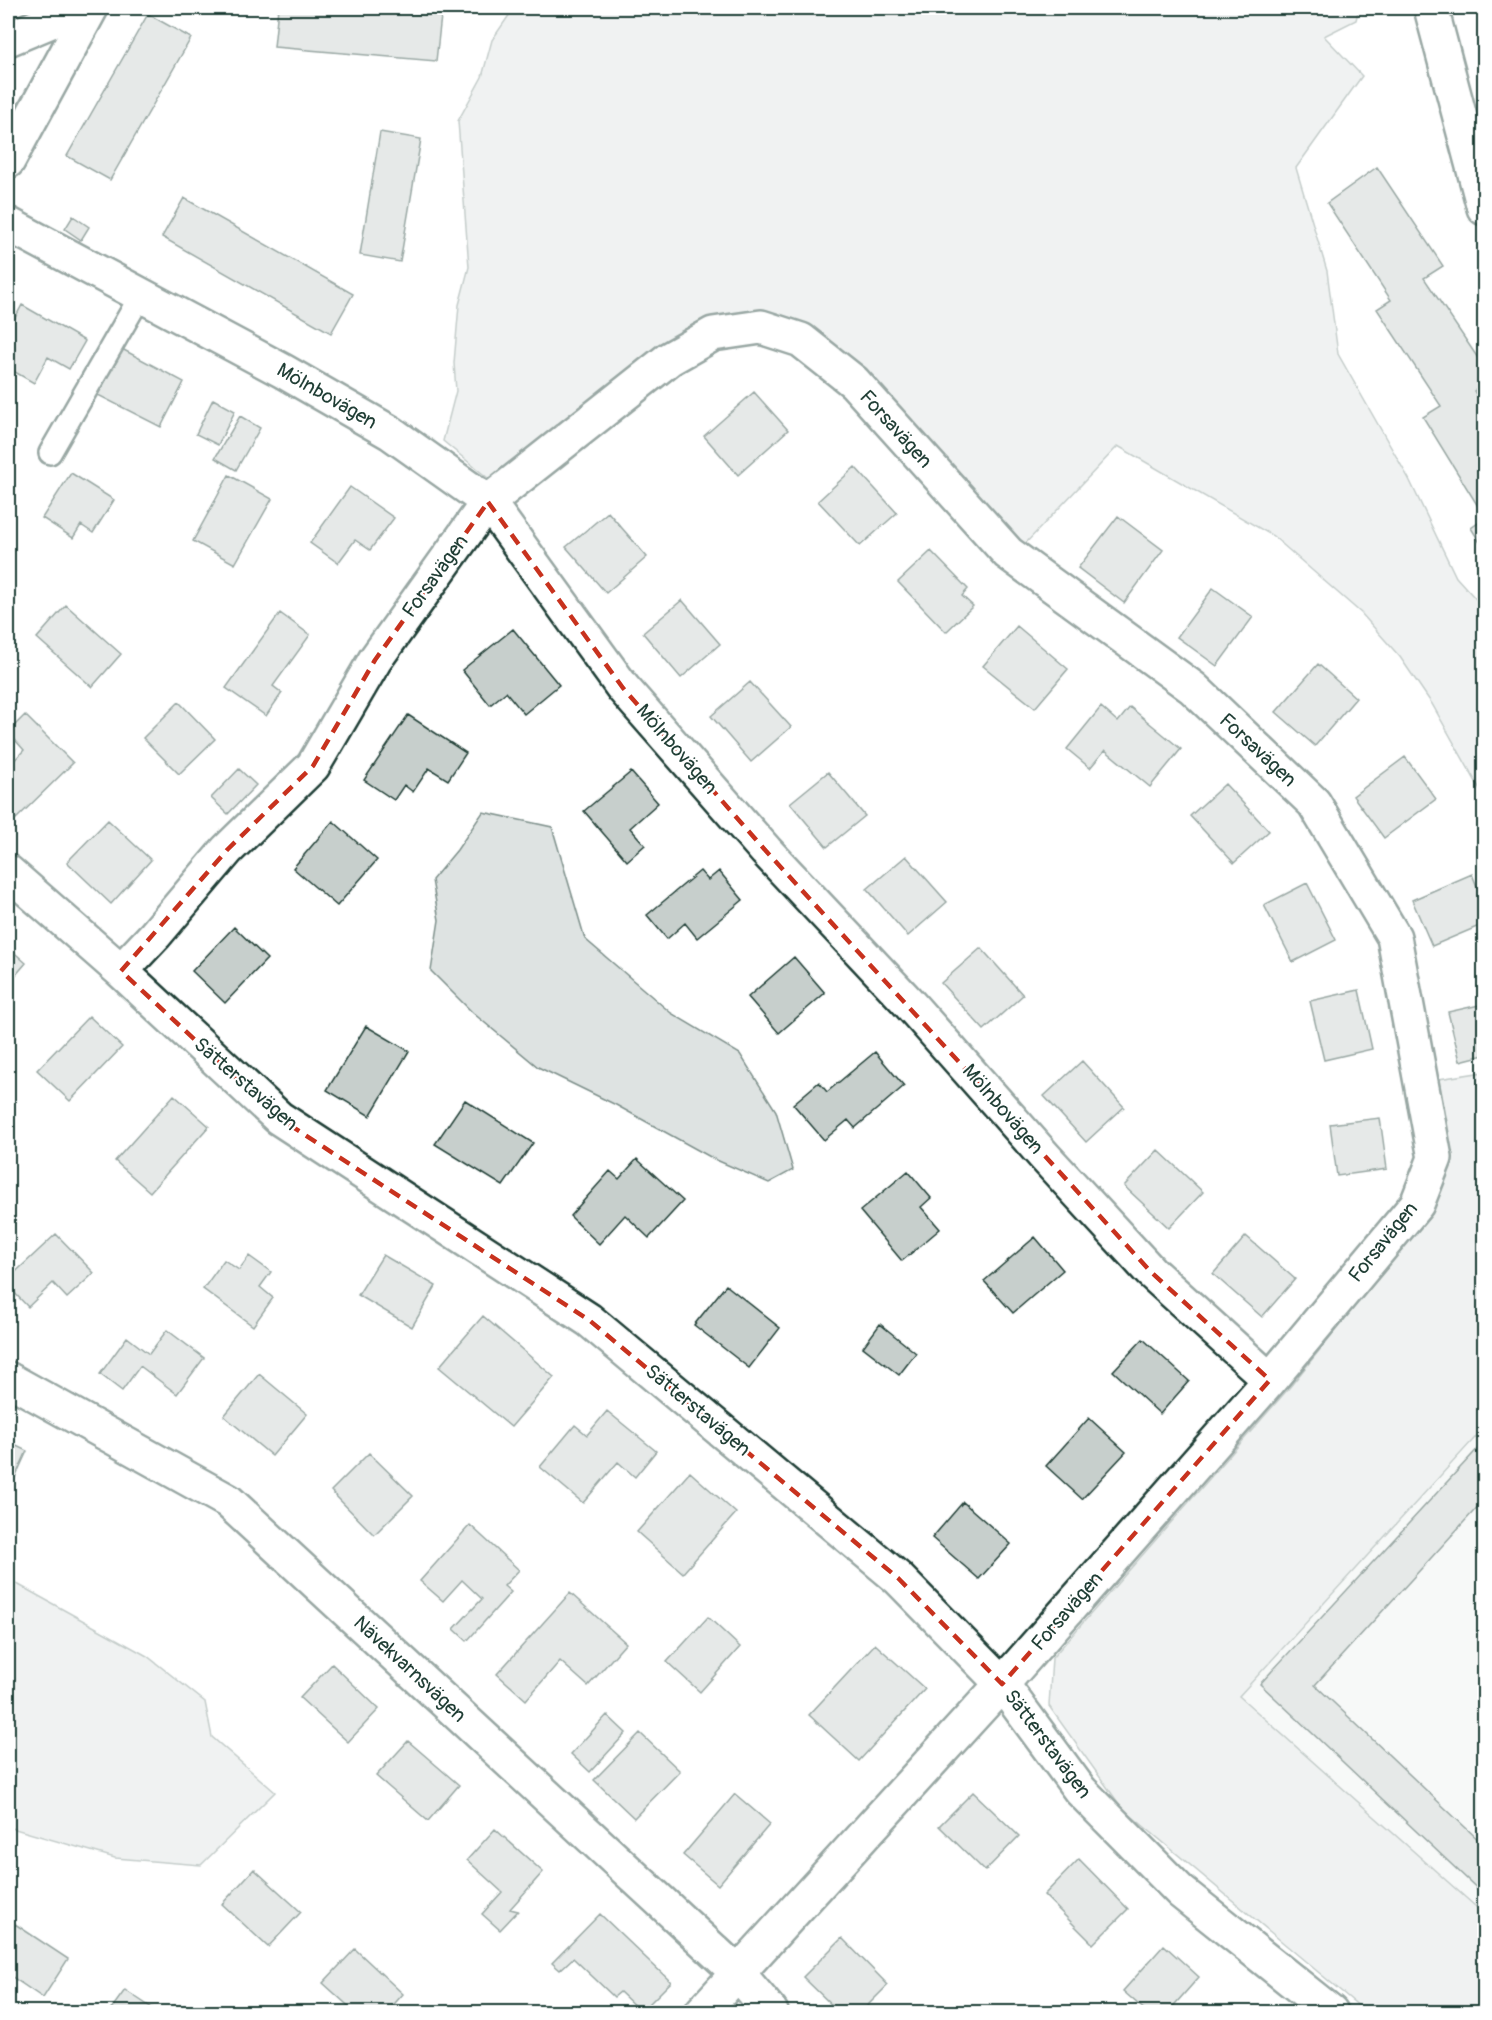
<svg xmlns="http://www.w3.org/2000/svg" width="1492" height="2020" font-family="Pangolin,sans-serif">
<style>
.built{fill:#eef1f0}
.green{fill:#dee3e2;stroke:#7e908b;stroke-width:1.5}
.building{fill:#c7cfcc;stroke:#1f3d34;stroke-width:1.5}
.lines{fill:none;stroke-linecap:round;stroke-linejoin:round}
.service-casing{stroke:#1f3d34;stroke-width:26}
.minor-casing{stroke:#1f3d34;stroke-width:38}
.service{stroke:#fff;stroke-width:21}
.minor{stroke:#fff;stroke-width:33}
.marked{fill:none;stroke:#c8321e;stroke-width:4.5;stroke-dasharray:12 8;stroke-linejoin:round}
.labels{text-anchor:middle;dominant-baseline:central;stroke-width:4.5;stroke-linejoin:round;paint-order:stroke}
.street-label{font-size:20px;fill:#1f3d34;stroke:#fff}
</style>
<rect width="100%" height="100%" fill="#fff"/>
<filter id="ink" filterUnits="userSpaceOnUse"><feTurbulence type="fractalNoise" baseFrequency=".0167" numOctaves="2"/><feDisplacementMap in="SourceGraphic" scale="12" xChannelSelector="R" yChannelSelector="G"/><feConvolveMatrix kernelMatrix="1 2 1 2 8 2 1 2 1" color-interpolation-filters="sRGB"/></filter>
<g filter="url(#ink)">
<!-- built -->
<path class="built" d="M1484,1430V1914L1238,1696Z"/>
<!-- green -->
<path class="green" d="M514,8H1359L1356,20L1324,36L1362,76L1296,168L1327,271L1338,354L1409,479L1456,577L1484,608V801L1481,791L1432,704L1400,657L1361,613L1273,536L1118,446L1024,545L933,446L747,322L494,483L443,441L456,391L454,363L459,305L469,267L458,121L482,77L492,40Z
M483,812L552,827L585,939L671,1013L740,1054L776,1111L793,1170L769,1183L714,1159L616,1105L538,1067L473,1013L431,971L439,920L432,880L457,850Z
M1484,1072V1428L1239,1696L1484,1914V2012H1366L1122,1808L1049,1706L1052,1658L1289,1388L1406,1243L1447,1177L1439,1079Z
M8,1579L147,1656L205,1702L212,1737L275,1792L201,1865L115,1858L8,1827Z"/>
<!-- building -->
<path class="building" d="M278,8H346L441,16L436,61L274,47Z
M148,14L191,38L110,180L67,156Z
M380,132L421,139L400,262L360,255Z
M1377,167L1443,266L1424,278L1484,367V384L1474,391L1484,407V516L1423,417L1441,406L1377,309L1391,300L1327,203Z
M184,198L353,294L331,333L162,237Z
M73,216L89,227L81,240L65,229Z
M22,305L85,341L69,369L48,357L34,383L8,368V331Z
M122,349L184,382L161,427L98,395Z
M754,392L788,430L738,475L704,436Z
M213,399L235,411L218,445L196,434Z
M240,416L260,428L236,470L215,458Z
M855,467L897,513L860,546L818,501Z
M71,473L114,500L93,533L81,525L73,538L42,518Z
M229,475L272,499L235,564L193,541Z
M350,487L394,518L370,550L355,540L338,563L310,543Z
M608,512L647,557L606,593L566,547Z
M1118,516L1163,550L1124,603L1078,568Z
M1484,519V549L1471,528Z
M931,551L968,589L962,596L973,606L946,632L898,582Z
M1213,588L1253,617L1217,666L1177,637Z
M682,600L720,644L681,678L643,633Z
M66,605L121,654L92,687L37,638Z
M280,613L310,635L273,686L282,693L266,716L226,688Z
M1017,626L1068,669L1035,708L983,666Z
M513,629L559,685L524,714L506,692L490,705L462,670Z
M1318,664L1356,698L1315,746L1276,712Z
M750,682L791,727L751,762L711,716Z
M179,702L215,739L179,774L143,738Z
M1101,707L1118,722L1130,707L1181,749L1150,787L1105,750L1090,768L1067,749Z
M25,715L73,763L16,819L8,811V767L24,750L8,732Z
M408,715L466,753L448,780L429,768L413,792L404,785L394,800L364,780Z
M1405,757L1436,799L1384,838L1353,796Z
M239,769L256,785L228,814L211,798Z
M631,772L658,803L630,828L645,845L627,861L584,811Z
M828,772L865,816L827,847L790,803Z
M1225,784L1269,831L1234,863L1190,816Z
M108,820L151,860L111,904L67,862Z
M333,821L377,860L337,906L293,868Z
M906,856L947,902L908,936L867,889Z
M700,871L708,880L719,871L743,900L697,938L685,923L667,939L647,915Z
M1472,874L1484,904V924L1432,946L1412,900Z
M1307,883L1336,940L1293,962L1264,905Z
M234,927L267,959L225,1003L192,971Z
M8,947L26,963L8,984Z
M981,948L1023,995L984,1030L941,983Z
M794,957L825,993L779,1033L748,997Z
M1359,990L1372,1049L1324,1060L1310,1001Z
M1484,1004V1055L1460,1061L1448,1012Z
M89,1016L122,1047L70,1101L37,1070Z
M366,1026L409,1051L370,1116L327,1090Z
M875,1052L904,1086L855,1128L848,1120L824,1140L793,1104L819,1082L827,1092Z
M1082,1061L1124,1107L1086,1142L1044,1096Z
M174,1095L209,1126L150,1192L115,1161Z
M465,1100L533,1143L503,1186L435,1144Z
M1380,1118L1387,1169L1337,1176L1330,1124Z
M1158,1150L1203,1192L1169,1228L1124,1186Z
M637,1159L683,1201L649,1238L625,1215L599,1244L570,1216L610,1171L619,1179Z
M908,1171L931,1198L921,1207L940,1229L902,1261L860,1211Z
M56,1234L94,1273L67,1298L53,1283L28,1307L8,1286V1279Z
M1246,1236L1295,1279L1262,1317L1213,1274Z
M1035,1237L1063,1270L1013,1313L984,1281Z
M383,1255L436,1286L412,1327L358,1295Z
M249,1256L271,1272L260,1287L273,1298L253,1326L203,1289L224,1260L239,1270Z
M726,1285L780,1328L749,1368L694,1325Z
M483,1316L554,1377L511,1427L439,1367Z
M880,1324L916,1353L899,1375L863,1347Z
M167,1330L204,1358L177,1394L140,1366L122,1391L100,1374L127,1337L149,1354Z
M1143,1339L1189,1381L1160,1414L1113,1371Z
M259,1374L307,1414L272,1456L224,1416Z
M607,1411L656,1451L635,1477L618,1462L583,1503L540,1467L575,1425L587,1435Z
M1089,1418L1126,1452L1082,1499L1046,1466Z
M8,1442L27,1451L8,1493Z
M1484,1442V1500L1315,1685L1484,1845V1895L1260,1684Z
M369,1453L413,1496L374,1535L331,1491Z
M690,1472L736,1513L683,1573L637,1532Z
M963,1502L1011,1544L979,1579L932,1538Z
M470,1525L519,1570L504,1586L511,1592L467,1641L454,1629L482,1599L462,1580L443,1601L420,1581Z
M570,1593L626,1643L588,1686L560,1661L526,1700L497,1674Z
M708,1617L740,1647L700,1692L667,1662Z
M875,1644L925,1689L859,1761L809,1715Z
M332,1664L379,1709L348,1742L300,1698Z
M607,1715L626,1733L590,1772L571,1754Z
M640,1733L680,1771L634,1818L594,1780Z
M408,1741L459,1785L428,1821L376,1776Z
M973,1792L1019,1836L985,1871L939,1826Z
M735,1794L770,1824L718,1885L683,1855Z
M495,1829L543,1872L510,1909L518,1911L500,1930L482,1914L502,1892L467,1860Z
M1079,1859L1128,1909L1093,1944L1044,1895Z
M254,1869L301,1912L268,1947L222,1904Z
M600,1914L671,1982L641,2012L620,1992L614,1997L573,1958L560,1970L552,1963Z
M15,1924L68,1959L43,1998L8,1974V1935Z
M842,1938L888,1985L861,2012H839L803,1977Z
M1164,1945L1199,1977L1168,2012H1147L1123,1991Z
M355,1949L403,1994L388,2011L390,2012H355L323,1983Z
M125,1990L158,2012H109Z"/>
<g class="lines">
<!-- service casing -->
<g class="service-casing">
<path id="service" d="M50,453L141,295"/>
</g>
<!-- minor casing -->
<g class="minor-casing">
<path id="minor" d="M1431,8L1484,208
M8,39L82,8
M8,161L91,8
M8,224L283,371L391,433L488,502L623,688L766,851L906,1000L1045,1157L1151,1272L1270,1380
M8,872L121,971L279,1118L589,1320L898,1578L1002,1684L1080,1790L1181,1892L1331,2012
M121,971L155,935L227,850L313,766L375,660L488,502L669,359L713,334L761,327L801,340L854,382L1008,553L1193,688L1314,803L1394,937L1435,1158L1417,1204L1270,1380L1002,1684L702,2012
M8,1379L228,1501L738,1973L771,2012"/>
</g>
<!-- service -->
<use href="#service" class="service"/>
<!-- minor -->
<use href="#minor" class="minor"/>
</g>
</g>
<!-- marked area -->
<path d="M0 0H1492V2020H0ZM488,502L623,688L766,851L1151,1272L1270,1380L1002,1684L898,1578L589,1320L279,1118L121,971L227,850L313,766L375,660Z" fill="#fff" fill-opacity=".55" fill-rule="evenodd"/>
<path class="marked" d="M488,502L623,688L766,851L1151,1272L1270,1380L1002,1684L898,1578L589,1320L279,1118L121,971L227,850L313,766L375,660Z"/>
<g class="labels">
<!-- street labels -->
<g class="street-label">
<text transform="translate(327 396) rotate(30)">Mölnbovägen</text>
<text transform="translate(896 429) rotate(48)">Forsavägen</text>
<text transform="translate(435 576) rotate(-54)">Forsavägen</text>
<text transform="translate(677 749) rotate(49)">Mölnbovägen</text>
<text transform="translate(1258 750) rotate(43)">Forsavägen</text>
<text transform="translate(246 1084) rotate(41)">Sätterstavägen</text>
<text transform="translate(1003 1109) rotate(49)">Mölnbovägen</text>
<text transform="translate(1383 1242) rotate(-51)">Forsavägen</text>
<text transform="translate(698 1410) rotate(40)">Sätterstavägen</text>
<text transform="translate(1067 1611) rotate(-49)">Forsavägen</text>
<text transform="translate(410 1669) rotate(43)">Nävekvarnsvägen</text>
<text transform="translate(1048 1744) rotate(53)">Sätterstavägen</text>
</g>
</g>
<!-- margin -->
<rect width="1492" height="2020" fill="none" stroke="#fff" stroke-width="30"/>
<rect x="15" y="15" width="1462" height="1990" fill="none" stroke="#1f3d34" stroke-width="2" filter="url(#ink)"/>
</svg>
